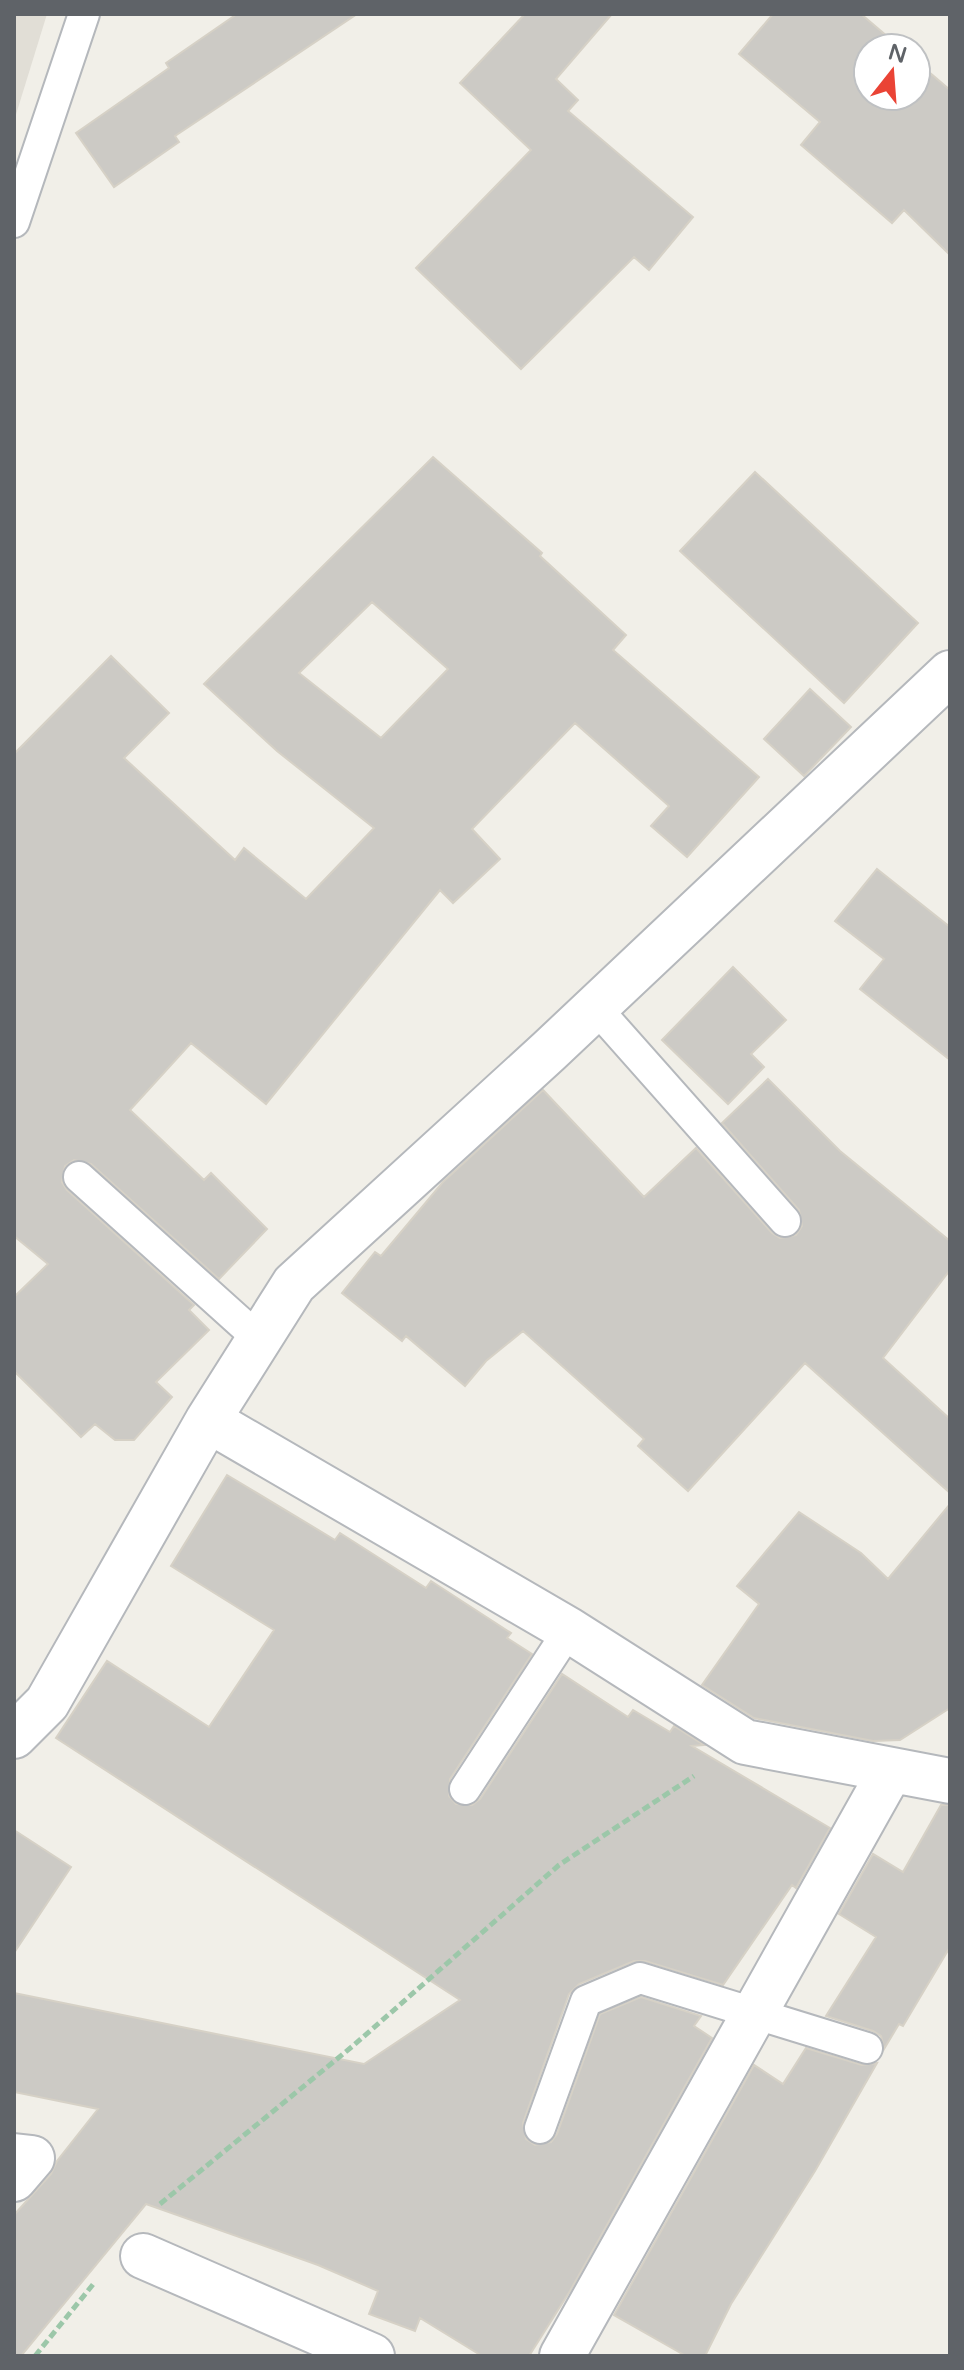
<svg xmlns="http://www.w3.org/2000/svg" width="964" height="2370" font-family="'Varela Round',sans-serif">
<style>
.education{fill:#e1ded6}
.building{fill:#cccac5;stroke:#d6d1c6;stroke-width:2;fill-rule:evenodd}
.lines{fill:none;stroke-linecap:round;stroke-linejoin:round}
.service-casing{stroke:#b5b8bc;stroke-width:34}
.minor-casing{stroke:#b5b8bc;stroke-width:48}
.path{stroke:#9cc7a9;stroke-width:5;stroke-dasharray:8 4;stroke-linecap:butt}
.service{stroke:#fff;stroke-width:30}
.minor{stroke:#fff;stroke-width:44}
</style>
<rect width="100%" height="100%" fill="#f1efe8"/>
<!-- education -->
<path class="education" d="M14,14H47L14,121Z"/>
<!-- building -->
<path class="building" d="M237,14H357L175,136L179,142L114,187L76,133L169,68L166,63Z
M525,14H612L556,79L578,100L568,111L693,217L649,270L634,257L521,369L416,268L531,150L460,83Z
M773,14H861L901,48H868V96H916V61L950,90V255L904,210L892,223L801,145L820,122L739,54Z
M433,457L542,553L540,556L626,635L613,650L759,777L687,857L651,826L669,806L575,723L472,829L500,859L453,903L440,890L266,1104L191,1043L130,1110L204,1180L211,1173L267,1229L219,1279L91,1164L74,1160L65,1166L62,1182L67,1190L194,1305L189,1310L209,1330L156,1382L172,1397L134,1440H115L95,1424L81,1437L14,1371V1297L48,1264L14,1236V754L111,656L169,713L124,758L235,860L244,848L306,899L374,828L277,751L204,684ZM372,602L448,669L381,738L299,673Z
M755,472L918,623L844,703L680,551Z
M810,689L851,727L804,776L764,739Z
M877,869L950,927V1060L860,989L884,959L835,921Z
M733,967L786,1020L751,1054L764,1067L728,1104L662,1040Z
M768,1079L840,1151L950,1241V1270L883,1358L950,1419V1493L805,1363L688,1491L638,1446L644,1439L523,1331L486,1361L465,1386L406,1336L402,1341L342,1293L375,1252L381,1256L443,1182L543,1090L644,1197L696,1148L772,1233L780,1238L796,1235L802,1226L799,1210L722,1123Z
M227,1475L335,1540L340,1533L426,1588L431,1581L511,1633L507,1638L532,1654L450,1779L449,1796L456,1804L472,1805L480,1799L562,1674L628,1717L633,1710L670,1732L674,1726L704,1745L692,1746L830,1828L796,1888L792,1885L723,1985L645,1961H634L579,1984L569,1994L523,2123L526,2139L535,2145L551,2142L557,2134L600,2014L641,1997L701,2016L694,2026L712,2038L570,2291L529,2356H482L420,2318L415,2331L369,2314L378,2291L318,2265L146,2204L21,2356H14V2215L51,2174L57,2161L98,2109L14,2092V1993L364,2064L460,2000L56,1738L107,1661L209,1727L274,1630L171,1566Z
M950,1504V1708L900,1740L873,1741L754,1718L702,1685L759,1604L737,1586L799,1512L861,1553L888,1579Z
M941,1805H950V1947L903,2026L899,2024L884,2049L881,2036L873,2031L826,2016L876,1937L839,1914L873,1854L903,1872Z
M14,1830L71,1867L14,1953Z
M806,2048L862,2065L877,2063L815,2171L731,2304L705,2356H686L614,2315L754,2065L783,2084Z"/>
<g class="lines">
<!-- service casing -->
<g class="service-casing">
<path id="service" d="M14,222L84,14
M596,1008L785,1221
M79,1177L259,1339
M465,1789L569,1630
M540,2128L586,2001L640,1978L867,2048"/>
</g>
<!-- minor casing -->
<g class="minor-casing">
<path id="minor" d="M208,1420L569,1630L745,1742L950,1781
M14,1736L47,1703L208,1420L294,1284L549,1051L950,673
M14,2156L32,2158L14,2179
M143,2256L372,2356
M562,2356L891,1770"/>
</g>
<!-- path -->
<path class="path" d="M160,2204L354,2045L559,1865L694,1776
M35,2356L95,2282"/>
<!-- service -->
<use href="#service" class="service"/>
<!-- minor -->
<use href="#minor" class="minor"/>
</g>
<!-- border -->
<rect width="964" height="2370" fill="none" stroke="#5f6368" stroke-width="32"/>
<!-- north arrow -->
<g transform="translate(892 72) rotate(17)"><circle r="38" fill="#ffffff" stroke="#bfc1c3" stroke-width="2"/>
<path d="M0-6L14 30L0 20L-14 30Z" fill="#ea4335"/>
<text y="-12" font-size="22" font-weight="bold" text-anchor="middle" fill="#5f6368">N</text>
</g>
</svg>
